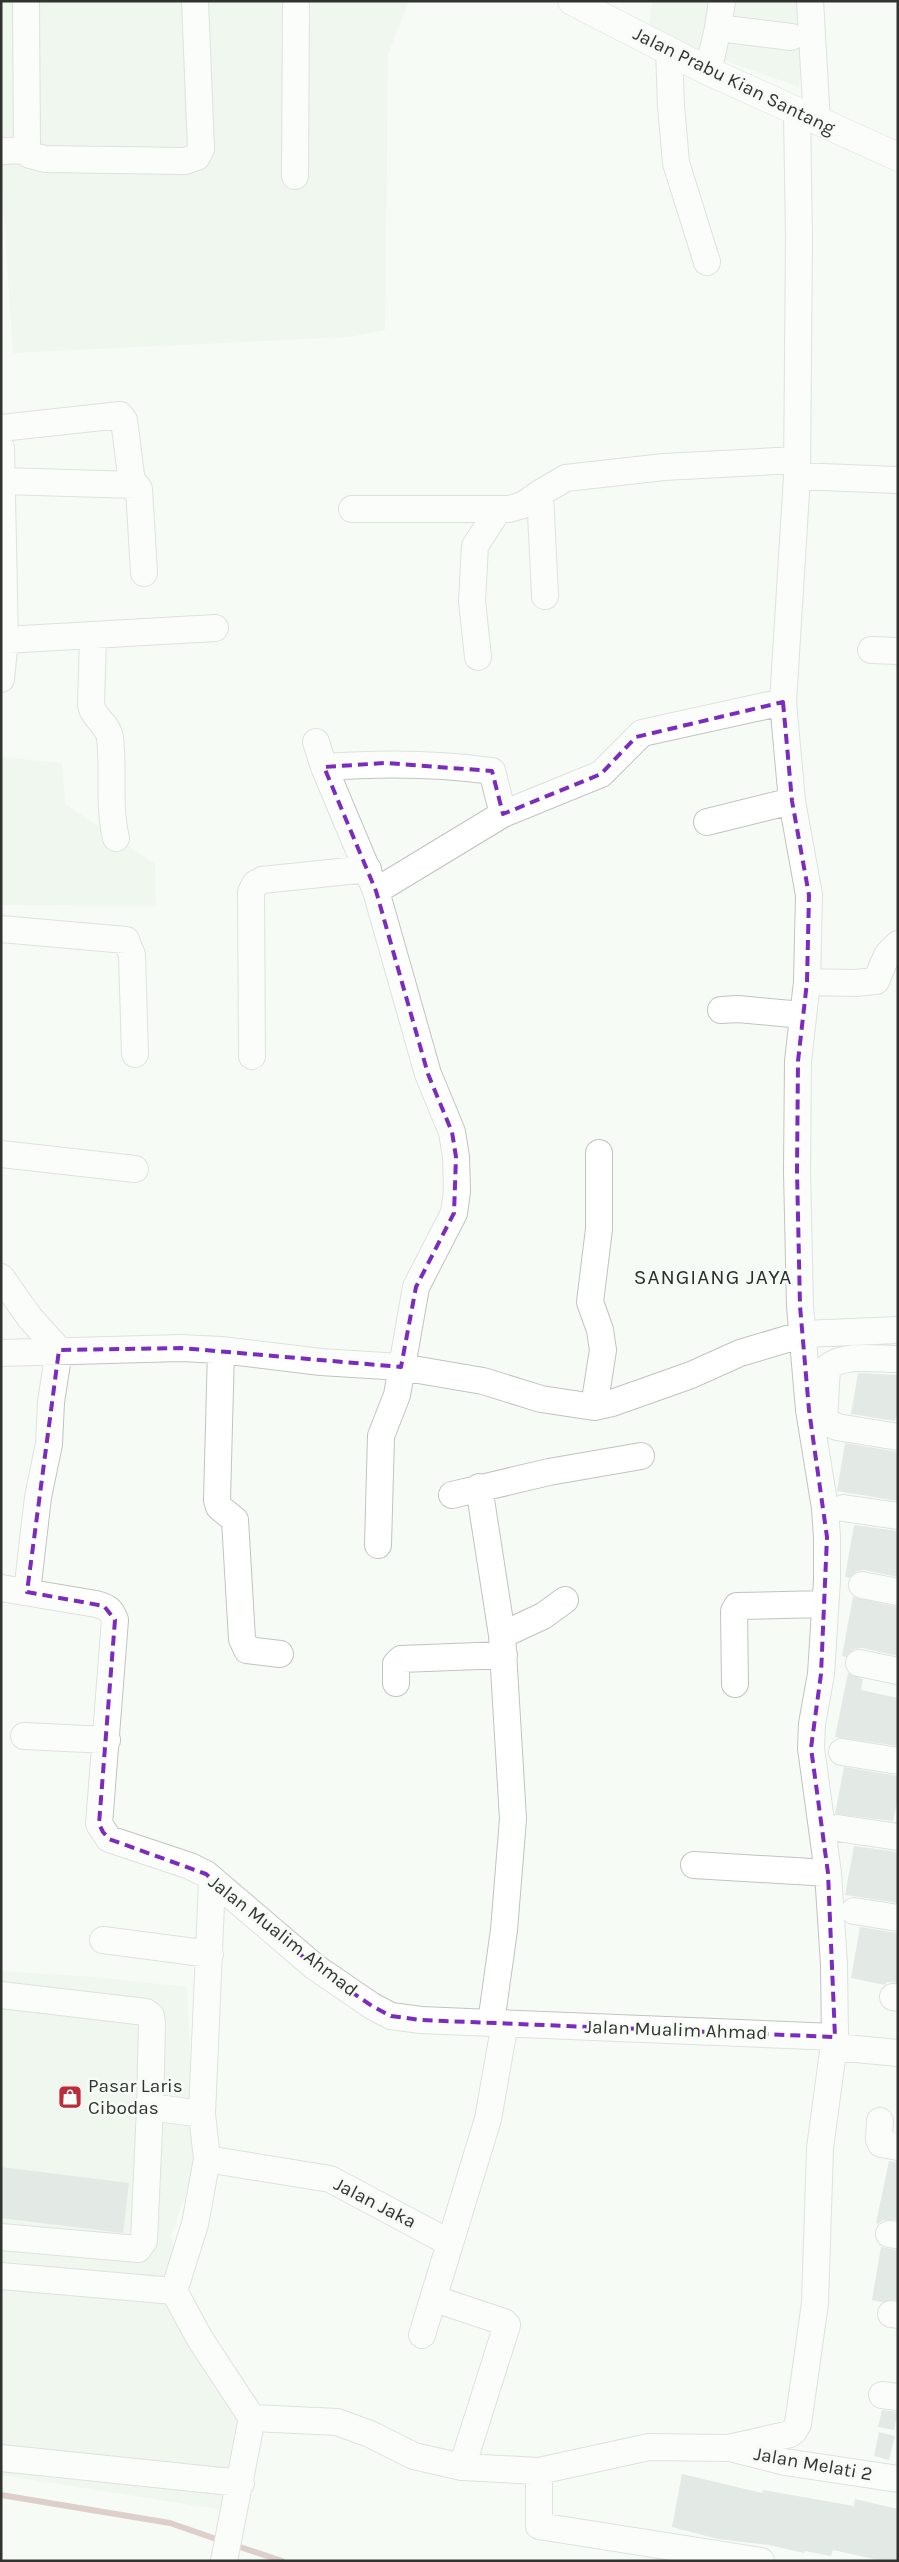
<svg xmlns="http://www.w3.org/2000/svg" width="899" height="2562" font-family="Karla,sans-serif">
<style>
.built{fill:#e6f1e7}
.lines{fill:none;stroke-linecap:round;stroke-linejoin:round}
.stream{stroke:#c09997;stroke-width:6}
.building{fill:#cdd2ce}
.minor-casing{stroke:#c0c4c0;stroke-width:28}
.major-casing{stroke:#c0c4c0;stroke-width:29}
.minor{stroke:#fff;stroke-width:26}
.major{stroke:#fff;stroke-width:28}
.marked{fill:none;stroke:#7b2cbf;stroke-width:4;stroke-dasharray:10 6;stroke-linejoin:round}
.labels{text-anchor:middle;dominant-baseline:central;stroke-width:5;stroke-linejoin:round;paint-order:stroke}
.street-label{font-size:19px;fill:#313331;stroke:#f6fbf6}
.poi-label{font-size:19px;fill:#313331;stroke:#f6fbf6;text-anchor:start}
.quarter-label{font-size:21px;letter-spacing:1px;fill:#2a2d2a;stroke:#f6fbf6}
</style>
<rect width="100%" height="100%" fill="#f6fbf6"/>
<!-- built -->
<path class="built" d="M1,1H409L388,54L385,330L350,337L13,353L1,175Z
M652,1H802L804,20L799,87L648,33Z
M1,757L62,763L65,804L155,864L156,906L1,905Z
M1,1971L94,1977L187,1987L195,2170L171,2235L180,2282L256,2407L236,2512L1,2475Z"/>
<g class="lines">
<!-- stream -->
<path class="stream" d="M1,2495L170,2523L222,2541
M234,2545L282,2561"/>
</g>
<!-- building -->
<path class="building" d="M858,1373L898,1375V1410L895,1421L851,1414Z
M845,1443L898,1452V1501L837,1491Z
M854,1525L898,1531V1577L864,1570L857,1571L849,1578L845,1577Z
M853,1597L898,1607V1656L862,1648L854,1649L846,1657L842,1656Z
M848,1673L863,1679L861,1690L898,1698V1746L835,1737Z
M844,1767L898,1776V1799L893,1821L835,1814Z
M854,1846L898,1852V1903L845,1895Z
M860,1927L898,1933V1983L887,1982L885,1985L851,1978Z
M889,2161L898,2162V2220H883L878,2224L876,2223Z
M1,2167L129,2183L123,2233L1,2218Z
M881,2247L898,2250V2300L882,2302L872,2300Z
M882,2410L898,2412L894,2430L878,2427Z
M879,2432L895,2436L889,2460L874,2456Z
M682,2474L762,2493L763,2490L854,2506L855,2499L898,2509V2561H883L833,2550L831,2556L805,2551L804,2553L769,2545L718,2539L672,2527Z"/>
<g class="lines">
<!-- minor casing -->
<g class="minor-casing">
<path id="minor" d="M26,1L27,150L30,155L45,159L185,161L197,157L201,149L195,1
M810,1L817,121
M718,28L791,37
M669,51L671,106L676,163L707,262
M708,71L718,28L722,1
M1,151L27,150
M295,176L296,1
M1,428L120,415L124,420L132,483
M1,448L5,640L1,679
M797,476L898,480
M3,481L136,485L139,489L144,573
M352,509H509L523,505L540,493
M545,596L540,493L566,478L664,467L797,460
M93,637L91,705C93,718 108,724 110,738C114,772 108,805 116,838
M5,640L215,628
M871,650L898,651
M478,657L472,601L475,546L499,509
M316,742L324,767L376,891L428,1074L452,1132L456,1157L457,1191L454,1213L416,1287L397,1395L381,1436L378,1545
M324,767C380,763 436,763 492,771L503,814
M707,822L792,801
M376,891L503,814L601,774L642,733L783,702
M1,929L126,940L132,955L135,1054
M807,982L856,983L876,981L887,955L898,944
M721,1010L738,1009L802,1015
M252,1056L251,892L255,884L262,880L368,869
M1,1154L135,1169
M1,1277L30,1318L59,1350
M221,1350L217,1500L219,1507L235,1520L242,1639L247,1650L280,1654
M1,1353L181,1348L221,1350L321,1362L401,1367L483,1381L541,1399L594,1407L612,1403L691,1375L740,1353L804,1334L898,1330
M898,1359C876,1359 843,1353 827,1368L824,1420L837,1427L898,1437
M594,1407L603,1350L600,1330L590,1302L599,1229V1153
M479,1487L502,1635L513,1819L504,1930L491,2023
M452,1495L549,1472L641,1456
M843,1508L898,1516
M862,1585L898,1592
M1,1588L96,1604C107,1607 111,1609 115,1620L99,1824L109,1839L190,1866L206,1874L315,1967L372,2006L391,2016L421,2020L835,2037
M27,1592L38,1497L49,1444L51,1402L59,1350
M502,1635L543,1616L565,1600
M859,1663L898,1671
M396,1683V1664L401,1659L504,1655
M735,1684L734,1611L737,1606L825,1604
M24,1736L107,1740
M842,1752L898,1761
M837,1828L898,1837
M694,1865L828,1873
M854,1911L898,1918
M103,1940L210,1954
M1,1995L146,2012L151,2016L152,2024L150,2107
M893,1997L898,1998
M835,2047L898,2053
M880,2121L879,2140L881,2144L898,2147
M207,2159L330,2179L450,2243
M889,2234L898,2235
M1,2237L138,2249L144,2241L150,2107L202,2114
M1,2276L174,2291L200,2339L252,2418L337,2422L370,2434L414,2456L440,2462L462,2467L539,2471L649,2447L729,2448L790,2434L794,2431L798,2424L815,2303L820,2148L835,2037L834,1964L828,1873L811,1748L812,1724L821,1674L827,1580V1537L825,1508L809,1410L800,1306L797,1171L798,1061L807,982L809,895L792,801L783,702L797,476L799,237L797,113
M174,2291L195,2224L207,2159L202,2114L212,1881
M435,2299L504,2322L507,2325L462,2467
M891,2314L898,2315
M422,2335L488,2119L505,2023
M882,2395L898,2397
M734,2449L785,2462L898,2479
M1,2458L241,2483
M539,2471V2526L761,2561
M224,2561L252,2418"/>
</g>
<!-- major casing -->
<g class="major-casing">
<path id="major" d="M572,1L708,71L898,157"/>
</g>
<!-- minor -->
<use href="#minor" class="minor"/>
<!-- major -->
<use href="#major" class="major"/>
</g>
<!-- marked area -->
<path d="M0 0H899V2562H0ZM783,702L792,801L809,895L807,982L798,1061L797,1171L800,1306L809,1410L827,1537L821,1674L811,1748L828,1873L835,2037L421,2020L391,2016L372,2006L315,1967L206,1874L109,1839L103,1832L99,1824L115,1620L104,1606L27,1592L59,1350L181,1348L401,1367L416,1287L454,1213L456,1157L452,1132L428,1074L376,891L324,767L385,763L492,771L503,814L601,774L636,737Z" fill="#f6fbf6" fill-opacity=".55" fill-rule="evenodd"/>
<path class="marked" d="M783,702L792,801L809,895L807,982L798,1061L797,1171L800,1306L809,1410L827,1537L821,1674L811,1748L828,1873L835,2037L421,2020L391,2016L372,2006L315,1967L206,1874L109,1839L103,1832L99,1824L115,1620L104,1606L27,1592L59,1350L181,1348L401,1367L416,1287L454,1213L456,1157L452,1132L428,1074L376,891L324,767L385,763L492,771L503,814L601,774L636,737Z"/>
<!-- icons -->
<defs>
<g id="shop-square" transform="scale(1.25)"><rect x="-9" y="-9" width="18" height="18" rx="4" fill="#bb2b38" stroke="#f6fbf6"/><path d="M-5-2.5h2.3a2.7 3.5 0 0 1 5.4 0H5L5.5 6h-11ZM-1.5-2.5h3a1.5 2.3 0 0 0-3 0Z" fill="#fff"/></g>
</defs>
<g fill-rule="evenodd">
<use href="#shop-square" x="70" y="2097"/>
</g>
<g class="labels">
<!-- street labels -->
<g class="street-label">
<text transform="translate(734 81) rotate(26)">Jalan Prabu Kian Santang</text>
<text transform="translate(283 1936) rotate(38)">Jalan Mualim Ahmad</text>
<text transform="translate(676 2030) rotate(2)">Jalan Mualim Ahmad</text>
<text transform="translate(375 2203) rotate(27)">Jalan Jaka</text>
<text transform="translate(813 2464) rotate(10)">Jalan Melati 2</text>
</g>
<!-- poi labels -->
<g class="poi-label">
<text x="88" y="2086">Pasar Laris<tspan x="88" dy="22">Cibodas</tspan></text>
</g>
<!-- quarter labels -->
<g class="quarter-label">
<text x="713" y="1277">SANGIANG JAYA</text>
</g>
</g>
<!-- border -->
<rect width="899" height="2562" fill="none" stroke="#313331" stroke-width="5"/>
</svg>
